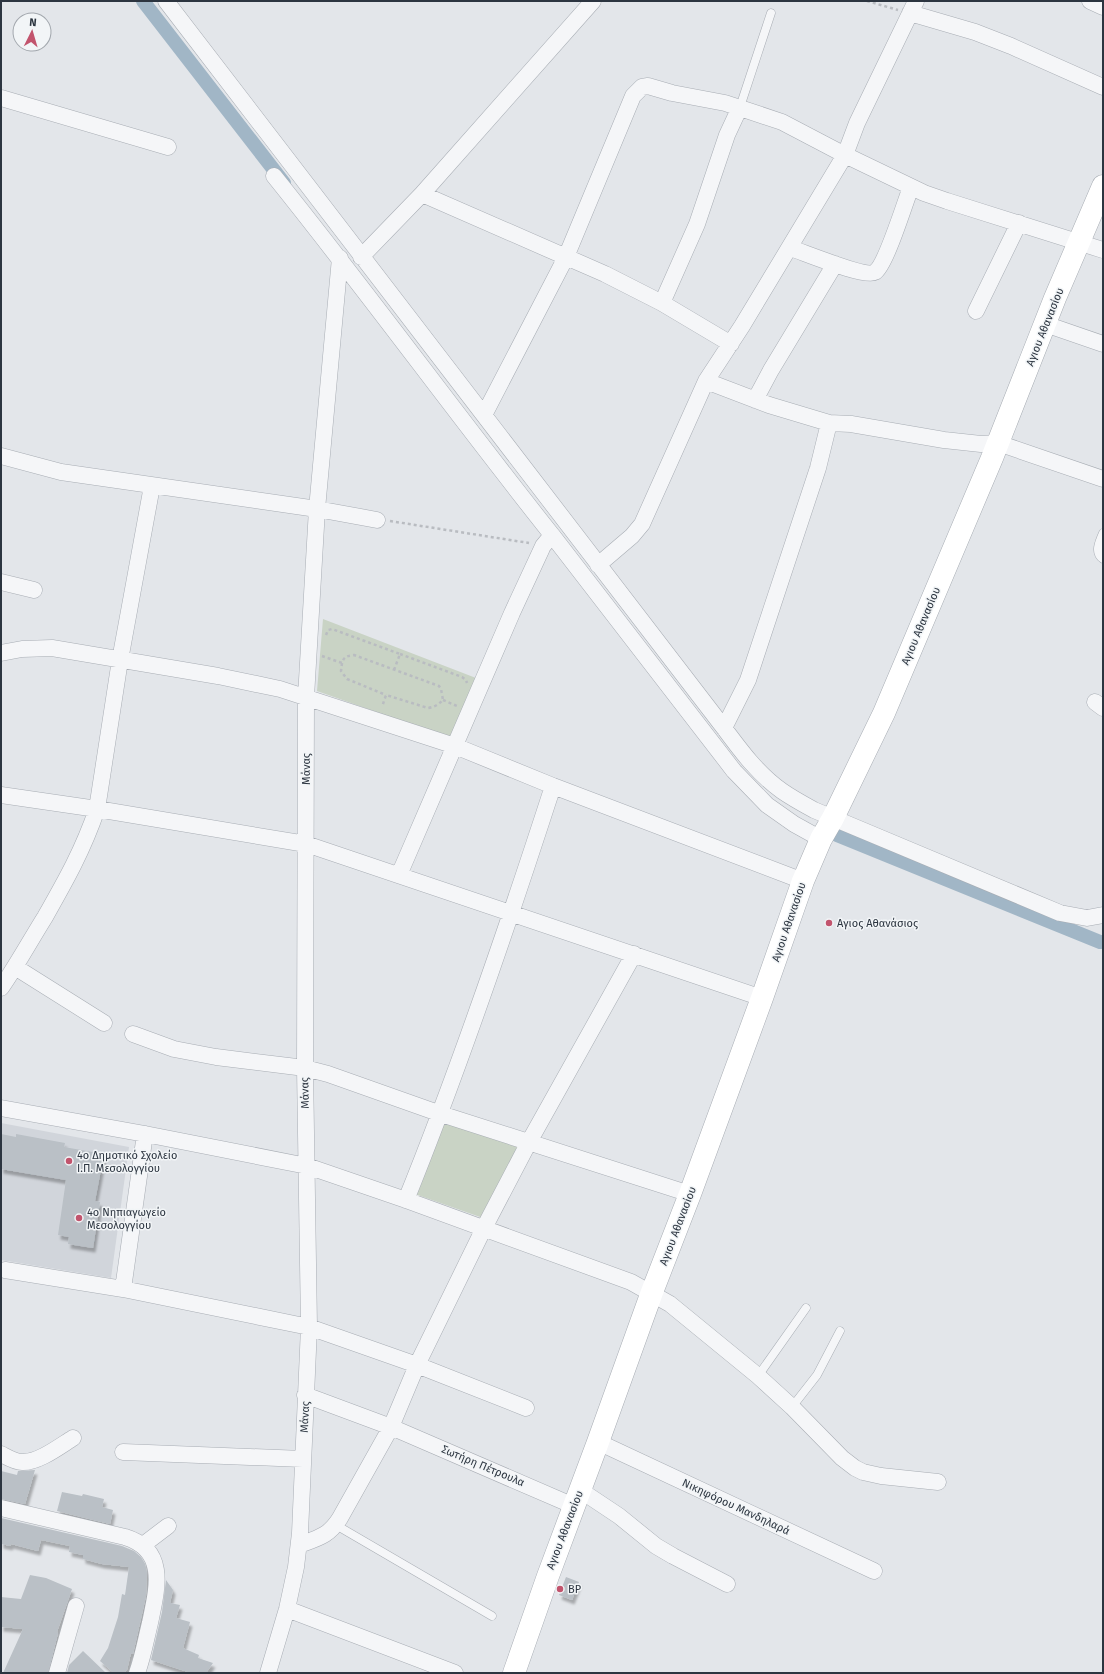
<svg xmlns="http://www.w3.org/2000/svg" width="1104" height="1674" font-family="'Fira Sans',sans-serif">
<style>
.built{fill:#d1d5db}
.green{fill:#c9d3c5}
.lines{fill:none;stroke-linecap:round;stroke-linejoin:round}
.canal{stroke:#a1b6c6;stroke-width:14}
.building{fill:#bac0c6;filter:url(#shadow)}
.lane-casing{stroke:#a8adb4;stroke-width:9}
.street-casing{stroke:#a8adb4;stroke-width:17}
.secondary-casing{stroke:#a8adb4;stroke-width:23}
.path{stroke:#b9bcc1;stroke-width:2.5;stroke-dasharray:3 3;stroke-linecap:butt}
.lane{stroke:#f5f6f8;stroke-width:8}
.street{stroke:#f5f6f8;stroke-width:16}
.secondary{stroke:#fff;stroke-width:22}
.poi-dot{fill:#c2546d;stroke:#f2f5f7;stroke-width:1.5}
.labels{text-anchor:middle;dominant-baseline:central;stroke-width:3;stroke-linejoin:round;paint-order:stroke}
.street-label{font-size:11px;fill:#2c3540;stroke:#f2f5f7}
.poi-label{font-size:11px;fill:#2c3540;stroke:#f2f5f7;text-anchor:start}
</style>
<defs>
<filter id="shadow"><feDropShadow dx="2.5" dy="4.5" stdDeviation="1" flood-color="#0004"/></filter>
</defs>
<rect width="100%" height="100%" fill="#e3e6ea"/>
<!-- built -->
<path class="built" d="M1,1123L129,1147L111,1278L1,1260Z"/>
<!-- green -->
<path class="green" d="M323,619L476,678L450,738L317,691Z
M440,1119L522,1145L483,1218L412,1193Z"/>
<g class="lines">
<!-- canal -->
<path class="canal" d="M143,1L284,183
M837,835L1100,942"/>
</g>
<!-- building -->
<path class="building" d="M1,1134L16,1137V1134L65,1143L64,1147L104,1154L95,1201L100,1202L93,1248L68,1244L69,1237L58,1235L66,1180L1,1169Z
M35,1470L25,1504L1,1499V1471L17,1475L18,1471Z
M62,1492L82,1496L83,1494L104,1499L102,1507L113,1510L110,1524L57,1511Z
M1,1518L122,1546L134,1551L141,1557L145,1564L147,1573L146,1596L133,1654L131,1653L127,1670L124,1673H114L100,1661L108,1648L118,1617L122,1594L125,1595L129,1567L102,1564L83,1559V1555L69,1552L70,1546L41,1540L38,1551L11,1544L10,1546L1,1544Z
M30,1575L46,1578L72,1589L57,1632L58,1633L48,1673H3L23,1629L1,1627V1597L21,1599Z
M566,1577L579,1582L572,1600L559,1595Z
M166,1580L173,1590L170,1603L180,1605L176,1618L190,1622L183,1648L199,1655L198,1658L213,1663L206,1673H191L151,1660L162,1612Z
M83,1651L106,1673H67L69,1665Z"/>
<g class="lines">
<!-- lane casing -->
<g class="lane-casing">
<path id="lane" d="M740,107L771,13
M1103,533C1099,542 1094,553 1103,559
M758,1376L806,1308
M792,1407L817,1375L840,1331
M336,1525L492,1616"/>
</g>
<!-- street casing -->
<g class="street-casing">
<path id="street" d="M166,1L724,728C741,751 758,774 782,791C792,798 803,804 814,810L1060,913L1087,918L1103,915
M593,1L422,194L605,274L662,303L731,344
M1090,1L1103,7
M910,13L975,32L1011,46L1103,87
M1,98L168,147
M274,176C369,294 458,417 552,535
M790,248C803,252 865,278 875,272C886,265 905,202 911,187
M361,257L422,194
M662,303L697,224L727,135L740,107
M976,311L1019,223
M1045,324L1103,344
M706,381L769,405L829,423L851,424L944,440L981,444L998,443L1103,479
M755,400L771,370L835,264
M484,415L566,257L633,96L642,87L648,86L672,93L725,103L782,122L845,155L924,193L947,201L1103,250
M1,456L61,472L317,509L377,520
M598,565L632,536L642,524L706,381L742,326L845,155L857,123L916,1
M1,582L34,590
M1,653L22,649L52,648L218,676L280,689L455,746L553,786L803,881
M1095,702L1103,708
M724,728L748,680L818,468L829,423
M1,795L97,809L306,844L762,998
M399,875L512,613L543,546L552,535L734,771L767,805L794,824L821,839
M15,967L104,1023
M1,988C17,965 30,941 45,917C66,880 83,850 97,809L120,660L152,486
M133,1034L174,1049L216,1057L305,1068L328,1074L441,1114L690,1194
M1,1108L145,1134L307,1166L406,1200L631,1282L670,1304L758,1376L792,1407L842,1458L855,1468L863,1472L881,1476L938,1482
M406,1200C461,1064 508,925 553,786
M5,1270L123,1289L309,1327L417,1365L526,1408
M123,1289L145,1134
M305,1395L391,1427L574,1506
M598,1442L874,1571
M123,1452L303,1459
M1,1454C7,1457 15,1462 22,1462C38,1463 60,1446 73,1438
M580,1490L619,1516L656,1546L673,1556L727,1584
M1,1508L125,1537C168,1550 157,1589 150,1623C146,1639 143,1657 137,1673
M143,1545L168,1526
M299,1545C318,1538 329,1536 340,1518L391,1427L417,1365L484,1228L529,1142L634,954
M287,1609L455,1673
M57,1673L76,1606
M268,1673L287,1609L296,1567L300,1533L309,1327L305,1068L306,697L317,509L340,258"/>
</g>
<!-- secondary casing -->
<g class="secondary-casing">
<path id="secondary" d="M514,1673L548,1576L598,1442L652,1292L690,1194L762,998L803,881L821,839L833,818L884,713L992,458L1055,298L1103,186"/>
</g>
<!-- path -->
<path class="path" d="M867,1L898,10
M390,521L529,543
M326,635L328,630L332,629L400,654L394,670
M400,654L462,677L466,680L467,683
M322,656L342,663C344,656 348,656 354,655L439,686L441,689L443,700C438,705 434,707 428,708L386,695L382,707
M342,663L341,671L347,679L386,695
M443,700L457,706"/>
<!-- lane -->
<use href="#lane" class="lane"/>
<!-- street -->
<use href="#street" class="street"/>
<!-- secondary -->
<use href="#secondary" class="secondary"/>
</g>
<!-- markers -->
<g class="poi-dot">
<circle cx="829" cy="923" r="4"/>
<circle cx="69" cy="1161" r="4"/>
<circle cx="79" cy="1218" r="4"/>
<circle cx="560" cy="1589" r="4"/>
</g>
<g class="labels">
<!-- street labels -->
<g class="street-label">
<text transform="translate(1045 327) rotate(-68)">Αγιου Αθανασίου</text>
<text transform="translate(921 626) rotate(-67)">Αγιου Αθανασίου</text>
<text transform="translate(306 769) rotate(-90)">Μάνας</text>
<text transform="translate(789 922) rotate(-71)">Αγιου Αθανασίου</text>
<text transform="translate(305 1093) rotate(-91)">Μάνας</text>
<text transform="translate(678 1226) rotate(-69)">Αγιου Αθανασίου</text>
<text transform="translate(305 1417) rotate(-87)">Μάνας</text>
<text transform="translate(483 1466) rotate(23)">Σωτήρη Πέτρουλα</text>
<text transform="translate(736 1507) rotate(25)">Νικηφόρου Μανδηλαρά</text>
<text transform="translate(565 1530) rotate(-69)">Αγιου Αθανασίου</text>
</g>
<!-- poi labels -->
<g class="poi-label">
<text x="837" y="923">Αγιος Αθανάσιος</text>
<text x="77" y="1155">4ο Δημοτικό Σχολείο<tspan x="77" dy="13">Ι.Π. Μεσολογγίου</tspan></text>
<text x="87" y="1212">4ο Νηπιαγωγείο<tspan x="87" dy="13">Μεσολογγίου</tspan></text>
<text x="568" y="1589">BP</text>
</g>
</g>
<!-- border -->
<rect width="1104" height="1674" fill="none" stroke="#2c3540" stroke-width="4"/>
<!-- north arrow -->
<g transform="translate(32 32) rotate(5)"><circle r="19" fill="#f2f5f7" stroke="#a3a8ae"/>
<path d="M0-3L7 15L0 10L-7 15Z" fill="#c2546d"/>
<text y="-6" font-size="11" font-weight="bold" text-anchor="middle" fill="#2c3540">N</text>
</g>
</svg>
